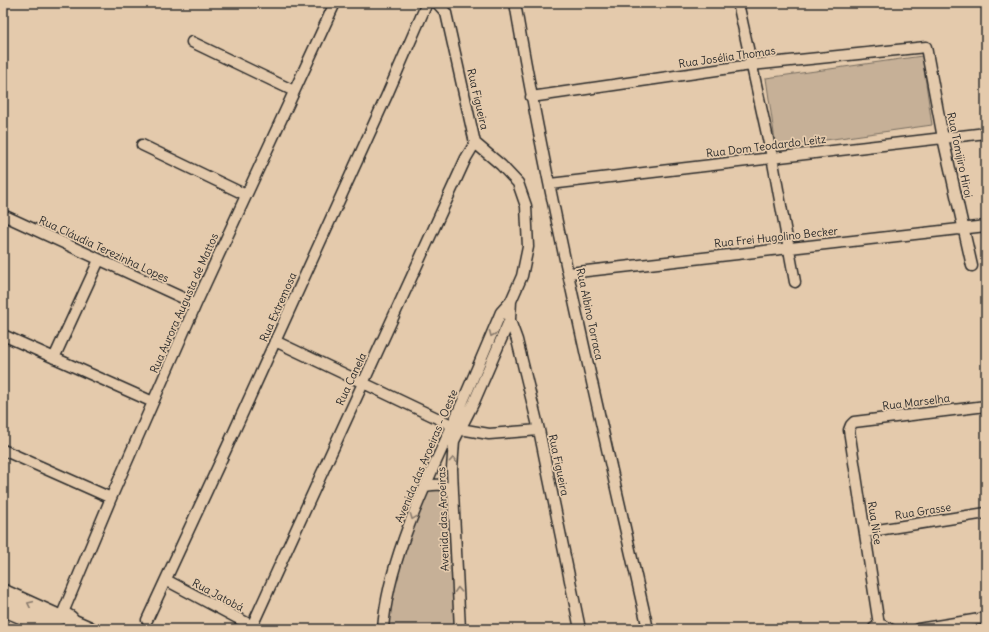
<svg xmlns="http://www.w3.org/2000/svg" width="989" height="632" font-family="Delius,sans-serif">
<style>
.green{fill:#c6b097;stroke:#786e61}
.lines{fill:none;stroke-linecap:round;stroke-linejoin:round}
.street-casing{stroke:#2b2b2b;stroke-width:13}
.secondary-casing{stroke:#2b2b2b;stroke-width:18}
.street{stroke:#e4caac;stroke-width:10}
.secondary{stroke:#e4caac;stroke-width:15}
.oneway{stroke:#887a6c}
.labels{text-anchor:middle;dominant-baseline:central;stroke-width:3.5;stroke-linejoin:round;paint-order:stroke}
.street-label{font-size:11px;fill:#2b2b2b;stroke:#e4caac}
</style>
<rect width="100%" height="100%" fill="#e4caac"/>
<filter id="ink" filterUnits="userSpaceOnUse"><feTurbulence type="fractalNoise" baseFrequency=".025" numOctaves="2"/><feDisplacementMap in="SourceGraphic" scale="8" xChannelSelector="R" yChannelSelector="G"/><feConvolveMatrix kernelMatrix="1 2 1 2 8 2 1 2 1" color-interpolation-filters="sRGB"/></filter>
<g filter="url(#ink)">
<!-- green -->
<path class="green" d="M922,56L932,125L776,147L766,78Z
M432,489H441L447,494L449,501L456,629H387C393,590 402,550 418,513C422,504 424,496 432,489Z"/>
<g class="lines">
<!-- street casing -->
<g class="street-casing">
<path id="street" d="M515,3C551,213 601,421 648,629
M738,3L772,157L795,282
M192,42L294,91
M531,97L751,65L926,47L943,138L972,266
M142,145L246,195
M550,184L986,133
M3,215L196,304
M569,273L986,226
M509,318L517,340L539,430L580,629
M3,335L153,402
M275,341L460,429L489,434L539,430
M54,358L99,260
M3,450L111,498
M425,486C438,484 442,483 453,492
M865,532L986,513
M166,580L258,629
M62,615L111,498L196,304L335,3
M147,620L228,445L387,95L427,3
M879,625L849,430L851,425L854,422L986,406
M252,626L466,158L475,143
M874,628L882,625L890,629
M383,629C388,560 424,489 452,426C469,388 485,350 501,312L511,301L522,276L528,247L526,206L518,183L501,165L475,143L446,13L437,3
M460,629L453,492L452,469L454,441L474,402L510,319L511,301
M918,629L986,618"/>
</g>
<!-- secondary casing -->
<g class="secondary-casing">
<path id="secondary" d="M3,592L58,617
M3,608L50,628
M73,622L89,629
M51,624C58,612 74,614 74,629"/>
</g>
<!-- street -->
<use href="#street" class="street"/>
<!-- secondary -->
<use href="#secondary" class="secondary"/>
</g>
<!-- one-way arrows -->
<defs><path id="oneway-chevron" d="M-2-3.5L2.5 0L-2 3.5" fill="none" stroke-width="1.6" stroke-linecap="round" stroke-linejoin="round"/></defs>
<g class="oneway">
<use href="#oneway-chevron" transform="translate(492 334) rotate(113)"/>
<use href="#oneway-chevron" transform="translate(453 460) rotate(-86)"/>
<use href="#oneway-chevron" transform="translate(413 517) rotate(111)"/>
<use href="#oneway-chevron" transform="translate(458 590) rotate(-93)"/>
<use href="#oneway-chevron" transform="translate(30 604) rotate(-155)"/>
</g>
</g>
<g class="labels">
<!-- street labels -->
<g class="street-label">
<text transform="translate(727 57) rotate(-8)">Rua Josélia Thomas</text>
<text transform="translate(478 99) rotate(77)">Rua Figueira</text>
<text transform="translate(766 146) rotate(-7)">Rua Dom Teodardo Leitz</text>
<text transform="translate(960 155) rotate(78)">Rua Tomijiro Hiroi</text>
<text transform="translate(776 237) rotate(-6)">Rua Frei Hugolino Becker</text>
<text transform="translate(104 249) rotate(25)">Rua Cláudia Terezinha Lopes</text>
<text transform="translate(184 303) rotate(-66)">Rua Aurora Augusta de Mattos</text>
<text transform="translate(278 307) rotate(-66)">Rua Extremosa</text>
<text transform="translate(590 314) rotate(78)">Rua Albino Torraca</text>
<text transform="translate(351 379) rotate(-65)">Rua Canela</text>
<text transform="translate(916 402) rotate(-7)">Rua Marselha</text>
<text transform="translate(426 456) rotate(-67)">Avenida das Aroeiras - Oeste</text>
<text transform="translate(559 465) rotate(78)">Rua Figueira</text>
<text transform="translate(923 511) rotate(-9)">Rua Grasse</text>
<text transform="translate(443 519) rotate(-92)">Avenida das Aroeiras</text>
<text transform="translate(875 523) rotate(81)">Rua Nice</text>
<text transform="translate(218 595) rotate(28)">Rua Jatobá</text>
</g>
</g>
<!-- margin -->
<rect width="989" height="632" fill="none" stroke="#e4caac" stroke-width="16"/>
<rect x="8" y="8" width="973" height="616" fill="none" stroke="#2b2b2b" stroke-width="1.5" filter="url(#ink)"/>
</svg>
